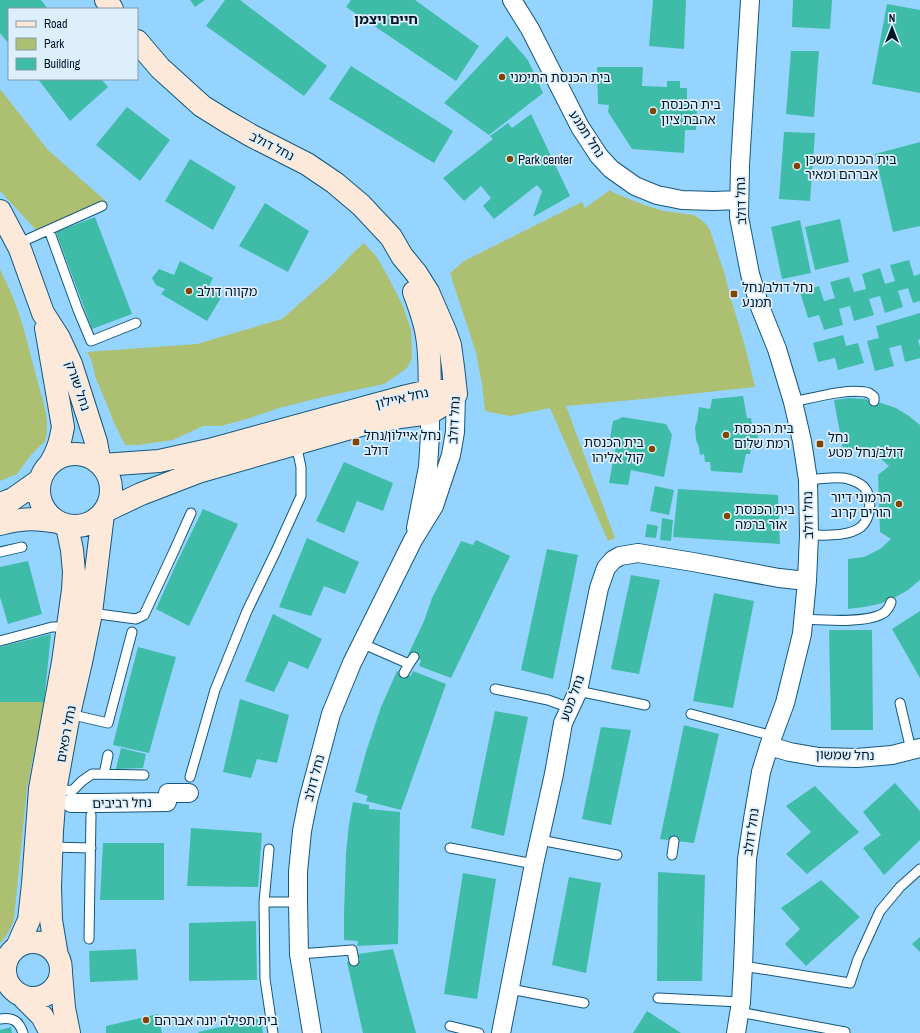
<svg xmlns="http://www.w3.org/2000/svg" width="920" height="1033" font-family="'Archivo Narrow','Noto Sans Hebrew',sans-serif">
<style>
.green{fill:#adbf71}
.building{fill:#3fbca7}
.lines{fill:none;stroke-linecap:round;stroke-linejoin:round}
.lane-casing{stroke:#15577c;stroke-width:11}
.street-casing{stroke:#15577c;stroke-width:20}
.secondary-casing{stroke:#15577c;stroke-width:24}
.lane{stroke:#fff;stroke-width:9}
.street{stroke:#fff;stroke-width:18}
.secondary{stroke:#fce9da;stroke-width:22}
.poi-dot{fill:#814500;stroke:#ddeffc;stroke-width:1.5}
.labels{text-anchor:middle;dominant-baseline:central;stroke-width:3.5;stroke-linejoin:round;paint-order:stroke}
.poi-label{font-size:13px;fill:#001626;stroke:#ddeffc;text-anchor:start}
.street-label{font-size:13px;fill:#001626;stroke:#ddeffc}
.neighbourhood-label{font-size:14px;font-weight:bold;fill:#001626;stroke:#ddeffc}
</style>
<rect width="100%" height="100%" fill="#95d4ff"/>
<!-- green -->
<path class="green" d="M0,89L48,150L108,203L37,231L0,191Z
M610,190L614,193L647,206L664,211L694,215L705,223L710,230L724,272L731,299L745,346L755,387L643,399L566,406L615,538L608,541L550,408L510,416L485,411L482,384L476,353L450,273L464,261L582,202L585,208Z
M364,243L376,256L385,271L403,306L411,330L412,357L410,363L406,369L384,384L327,396L279,408L250,418L221,426H203L173,440L138,445H125L114,423L105,400L96,379L91,359L87,352L197,344L282,319L331,276L355,251Z
M0,269C7,284 15,300 20,317C27,337 31,358 37,379C42,400 51,419 45,441L31,455L17,474L0,481Z
M0,702H44L27,788L14,919C11,928 7,936 0,943Z"/>
<!-- building -->
<path class="building" d="M0,0H41L48,9H9V44L0,33Z
M190,0H205L195,7Z
M225,0H240L327,66L304,96L206,26Z
M351,0H415L479,46L456,81L346,7Z
M653,0H686L684,49L649,46Z
M793,0H832L830,29L792,27Z
M887,4L920,10V93L872,84Z
M507,36L528,60L543,93L489,135L444,103Z
M791,51H819L814,117L786,114Z
M351,66L453,131L434,163L329,99Z
M597,67H643L642,86L667,87V81H680V88H687V103H692V108L697,110L696,130H685L684,153L632,149L608,112L609,105L598,104Z
M38,79H101L108,87L70,121Z
M127,107L170,140L140,181L96,145Z
M531,114L570,196L533,217L542,191L537,185L494,219L483,206L491,198L481,186L464,201L443,178L493,139L490,136L508,123L512,128Z
M784,132L815,133L810,201L779,199Z
M920,142V226L893,232L875,154Z
M190,159L236,187L213,230L165,201Z
M265,203L309,231L288,272L239,246Z
M95,217L132,314L92,329L56,232Z
M840,219L849,262L815,270L805,227Z
M800,220L811,273L782,279L771,227Z
M909,260L914,276L920,274V301L913,303L908,288L898,291L903,307L885,313L880,296L869,299L874,315L854,321L850,306L839,309L843,325L824,330L819,315L808,318L800,292L819,286L824,301L835,298L830,282L849,277L854,292L866,289L862,274L880,268L885,284L895,281L890,265Z
M180,261L213,278L208,288L222,296L207,321L161,294L165,289L156,285L152,278L159,269L174,275Z
M920,313V339L918,340L920,347V358L905,362L901,345L889,348L894,366L875,371L867,341L879,338L876,326Z
M843,335L846,346L858,343L864,363L838,370L835,358L818,362L813,343Z
M743,396L747,418H751L753,429L756,430L758,436L757,444H752L750,454H746L742,473L711,471L710,462H705L704,454L700,455L699,447L696,440L695,427L697,421L699,407L710,409L712,399Z
M849,398L865,399L881,403L896,408L909,416L920,425V580L908,590L894,598L879,604L864,607L848,609V559L864,557L880,549L891,539L880,532L878,475L889,466L880,458L866,451L850,449L843,450L834,400Z
M622,417L666,424L672,435L664,477L631,470L628,485L609,483L616,445L609,444L613,421L619,419Z
M344,462L393,483L383,511L357,501L344,533L316,521Z
M655,486L674,490L669,515L650,511Z
M678,489L778,495L780,544L673,537Z
M203,509L238,524L189,626L156,609L178,560Z
M662,518L673,520L671,541L660,540Z
M647,524L658,526L656,538L645,537Z
M307,538L359,562L345,594L324,586L311,616L279,607Z
M476,540L510,556L451,678L419,666L421,660L408,655L424,621L432,598L461,541L473,545Z
M547,549L578,555L553,679L521,670Z
M28,561L42,614L8,624L0,597V567Z
M631,575L660,580L639,674L611,669Z
M714,593L754,601L733,708L693,701Z
M920,611V678L892,629Z
M273,614L322,639L308,669L289,661L274,692L245,681Z
M829,630H872L873,730H831Z
M51,634L44,702H0V647Z
M138,647L176,657L162,706L149,753L113,745L125,696Z
M397,671L411,676L413,671L446,684L401,810L366,801L368,796L355,792L366,752L381,707Z
M240,699L289,715L277,763L257,759L251,778L223,772Z
M495,711L528,717L504,836L471,828Z
M684,725L719,734L694,843L660,839Z
M601,727L631,730L611,825L582,819Z
M121,748L146,754L143,768L116,769Z
M895,783L920,811V840L884,875L863,848L881,835L863,812Z
M815,786L859,832L807,874L786,854L811,832L786,806Z
M353,802L369,805V809L400,812L398,944L357,946L358,941L344,940V914L346,853L349,824Z
M191,828L262,833L258,887L187,886Z
M103,843H164V900H100Z
M658,872L705,875L702,981H657Z
M463,873L496,879L477,999L444,994Z
M569,877L601,883L586,973L552,965Z
M821,880L860,917L806,966L785,944L800,929L781,908Z
M256,921L257,980L189,981V923Z
M920,937V952L912,944Z
M136,949L138,980L90,982L89,951Z
M393,949L416,1033H363L347,962L360,960L358,954Z
M647,1011L681,1033H633Z
M158,1014L162,1033H106V1026Z
M261,1018L263,1033H199L198,1032Z
M11,1027L12,1033H0V1030Z"/>
<g class="lines">
<!-- lane casing -->
<g class="lane-casing">
<path id="lane" d="M49,230L78,310L91,341L136,323
M17,244L102,206
M793,402C812,398 852,387 869,393C871,394 872,395 874,397V401
M808,480C818,479 838,476 848,479C853,480 861,484 864,487C873,498 871,518 861,527C848,537 825,535 809,535
M0,552L22,547
M91,613L136,619L144,615L174,551L191,513
M803,619C822,620 870,624 885,612C888,609 890,606 891,602
M0,641L52,627H69
M361,643L409,664L414,657
M404,673L409,664
M495,689L548,700L570,708
M578,691L645,705
M900,703L911,750
M69,714L108,723L132,632
M691,714L773,736
M104,774L108,755
M190,777L215,690L247,611L276,551L301,496V467L296,444
M55,791L73,790L82,781L92,774L144,775
M540,840L617,855
M51,847L91,848
M450,848L534,864
M269,849L264,902L265,979L273,1033
M672,855L674,841
M264,902H298
M89,939L91,815
M299,954L352,950L354,961
M743,966L850,983L858,959L880,911L900,887L920,869
M510,989L584,1003
M658,998L741,1002
M739,1012L845,1032V1033
M0,1019C13,1017 19,1021 23,1033
M450,1026L479,1033"/>
</g>
<!-- street casing -->
<g class="street-casing">
<path id="street" d="M512,0L530,29L580,127L599,156L611,169L635,186L657,195L682,200L714,201L738,200
M416,528L428,467L430,435V413
M769,746L790,752L819,757L857,758L892,755L920,748
M71,803H100L167,802L168,793H189
M312,1033L299,954L298,902V872L302,831L308,801L331,714L352,663L413,540L434,506L451,455L455,432L456,394
M501,1033L534,864L554,774L563,723L578,691L599,588L606,568L613,560L620,556L638,553L693,562L779,578L807,581
M736,1033L741,1002L743,966L747,859L753,819L761,772L769,746L785,703L802,634L807,581L809,535L808,480L802,441L793,402L777,349L760,307L750,274L739,217L740,165L750,0"/>
</g>
<!-- secondary casing -->
<g class="secondary-casing">
<path id="secondary" d="M106,0L112,9
M137,41L160,68L202,106L226,121L252,136L307,164L335,183L361,205L391,237L402,256L416,273L428,292L445,331L450,345L453,367L456,394
M0,211L20,249L43,313L59,338L71,364L96,442L100,464
M414,292C419,306 425,321 427,336C431,359 429,382 430,405
M46,328L63,427C60,443 58,450 50,464
M39 490a36 36 0 1 1 72 0a36 36 0 1 1-72 0Z
M102,465L159,461L209,450L403,397L429,391H443L456,394
M0,504L13,499L40,480
M105,511L141,494L198,472L361,425L400,417L430,413L443,405L456,394
M0,524C23,518 35,518 58,522
M5 970a28 28 0 1 1 56 0a28 28 0 1 1-56 0Z
M17,947L29,920L33,884L40,789L63,662L73,590L74,572L72,550L67,526
M57,956L51,920L50,886L52,831L55,791L69,714L81,662L91,613L103,514
M61,973L64,1008L69,1033
M21,995L42,1016L51,1033"/>
</g>
<!-- lane -->
<use href="#lane" class="lane"/>
<!-- street -->
<use href="#street" class="street"/>
<!-- secondary -->
<use href="#secondary" class="secondary"/>
</g>
<!-- markers -->
<g class="poi-dot">
<circle cx="502" cy="77" r="4"/>
<circle cx="653" cy="111" r="4"/>
<circle cx="510" cy="159" r="4"/>
<circle cx="797" cy="166" r="4"/>
<circle cx="189" cy="291" r="4"/>
<rect x="730" y="290" width="8" height="8" rx="2"/>
<circle cx="726" cy="435" r="4"/>
<rect x="352" y="438" width="8" height="8" rx="2"/>
<rect x="816" y="440" width="8" height="8" rx="2"/>
<circle cx="652" cy="449" r="4"/>
<circle cx="899" cy="504" r="4"/>
<circle cx="727" cy="516" r="4"/>
<circle cx="146" cy="1020" r="4"/>
</g>
<g class="labels">
<!-- poi labels -->
<g class="poi-label">
<text x="510" y="77">בית הכנסת התימני</text>
<text x="661" y="104">בית הכנסת<tspan x="661" dy="15">אהבת ציון</tspan></text>
<text x="518" y="159">Park center</text>
<text x="805" y="159">בית הכנסת משכן<tspan x="805" dy="15">אברהם ומאיר</tspan></text>
<text x="742" y="287">נחל דולב/נחל<tspan x="742" dy="15">תמנע</tspan></text>
<text x="197" y="291">מקווה דולב</text>
<text x="734" y="428">בית הכנסת<tspan x="734" dy="15">רמת שלום</tspan></text>
<text x="364" y="435">נחל איילון/נחל<tspan x="364" dy="15">דולב</tspan></text>
<text x="828" y="437">נחל<tspan x="828" dy="15">דולב/נחל מטע</tspan></text>
<text x="644" y="442" text-anchor="end">בית הכנסת<tspan x="644" dy="15">קול אליהו</tspan></text>
<text x="891" y="497" text-anchor="end">הרמוני דיור<tspan x="891" dy="15">הורים קרוב</tspan></text>
<text x="735" y="509">בית הכנסת<tspan x="735" dy="15">אור ברמה</tspan></text>
<text x="154" y="1020">בית תפילה יונה אברהם</text>
</g>
<!-- street labels -->
<g class="street-label">
<text transform="translate(587 134) rotate(57)">נחל תמנע</text>
<text transform="translate(272 146) rotate(27)">נחל דולב</text>
<text transform="translate(741 201) rotate(-92)">נחל דולב</text>
<text transform="translate(78 386) rotate(71)">נחל שורק</text>
<text transform="translate(402 398) rotate(-13)">נחל איילון</text>
<text transform="translate(454 420) rotate(-87)">נחל דולב</text>
<text transform="translate(808 515) rotate(-91)">נחל דולב</text>
<text transform="translate(572 698) rotate(-70)">נחל מטע</text>
<text transform="translate(66 734) rotate(-79)">נחל רפאים</text>
<text transform="translate(845 755) rotate(1)">נחל שמשון</text>
<text transform="translate(314 778) rotate(-75)">נחל דולב</text>
<text transform="translate(122 803) rotate(-1)">נחל רביבים</text>
<text transform="translate(751 832) rotate(-82)">נחל דולב</text>
</g>
<!-- neighbourhood labels -->
<g class="neighbourhood-label">
<text x="386" y="19">חיים ויצמן</text>
</g>
</g>
<!-- legend -->
<rect x="8" y="8" width="130" height="72" fill="#ddeffc" stroke="#8598a6"/>
<rect x="16" y="21" width="20" height="6" fill="#fce9da" stroke="#8598a6"/>
<text x="44" y="28" font-size="12" fill="#001626">Road</text>
<rect x="16" y="38" width="20" height="12" fill="#adbf71" stroke="#8598a6"/>
<text x="44" y="48" font-size="12" fill="#001626">Park</text>
<rect x="16" y="58" width="20" height="12" fill="#3fbca7" stroke="#8598a6"/>
<text x="44" y="68" font-size="12" fill="#001626">Building</text>
<!-- north arrow -->
<g transform="translate(892 28)" stroke="#ddeffc" stroke-width="3" paint-order="stroke">
<path d="M0-3L7 15L0 10L-7 15Z" fill="#001626"/>
<text y="-6" font-size="11" font-weight="bold" text-anchor="middle" fill="#001626">N</text>
</g>
</svg>
